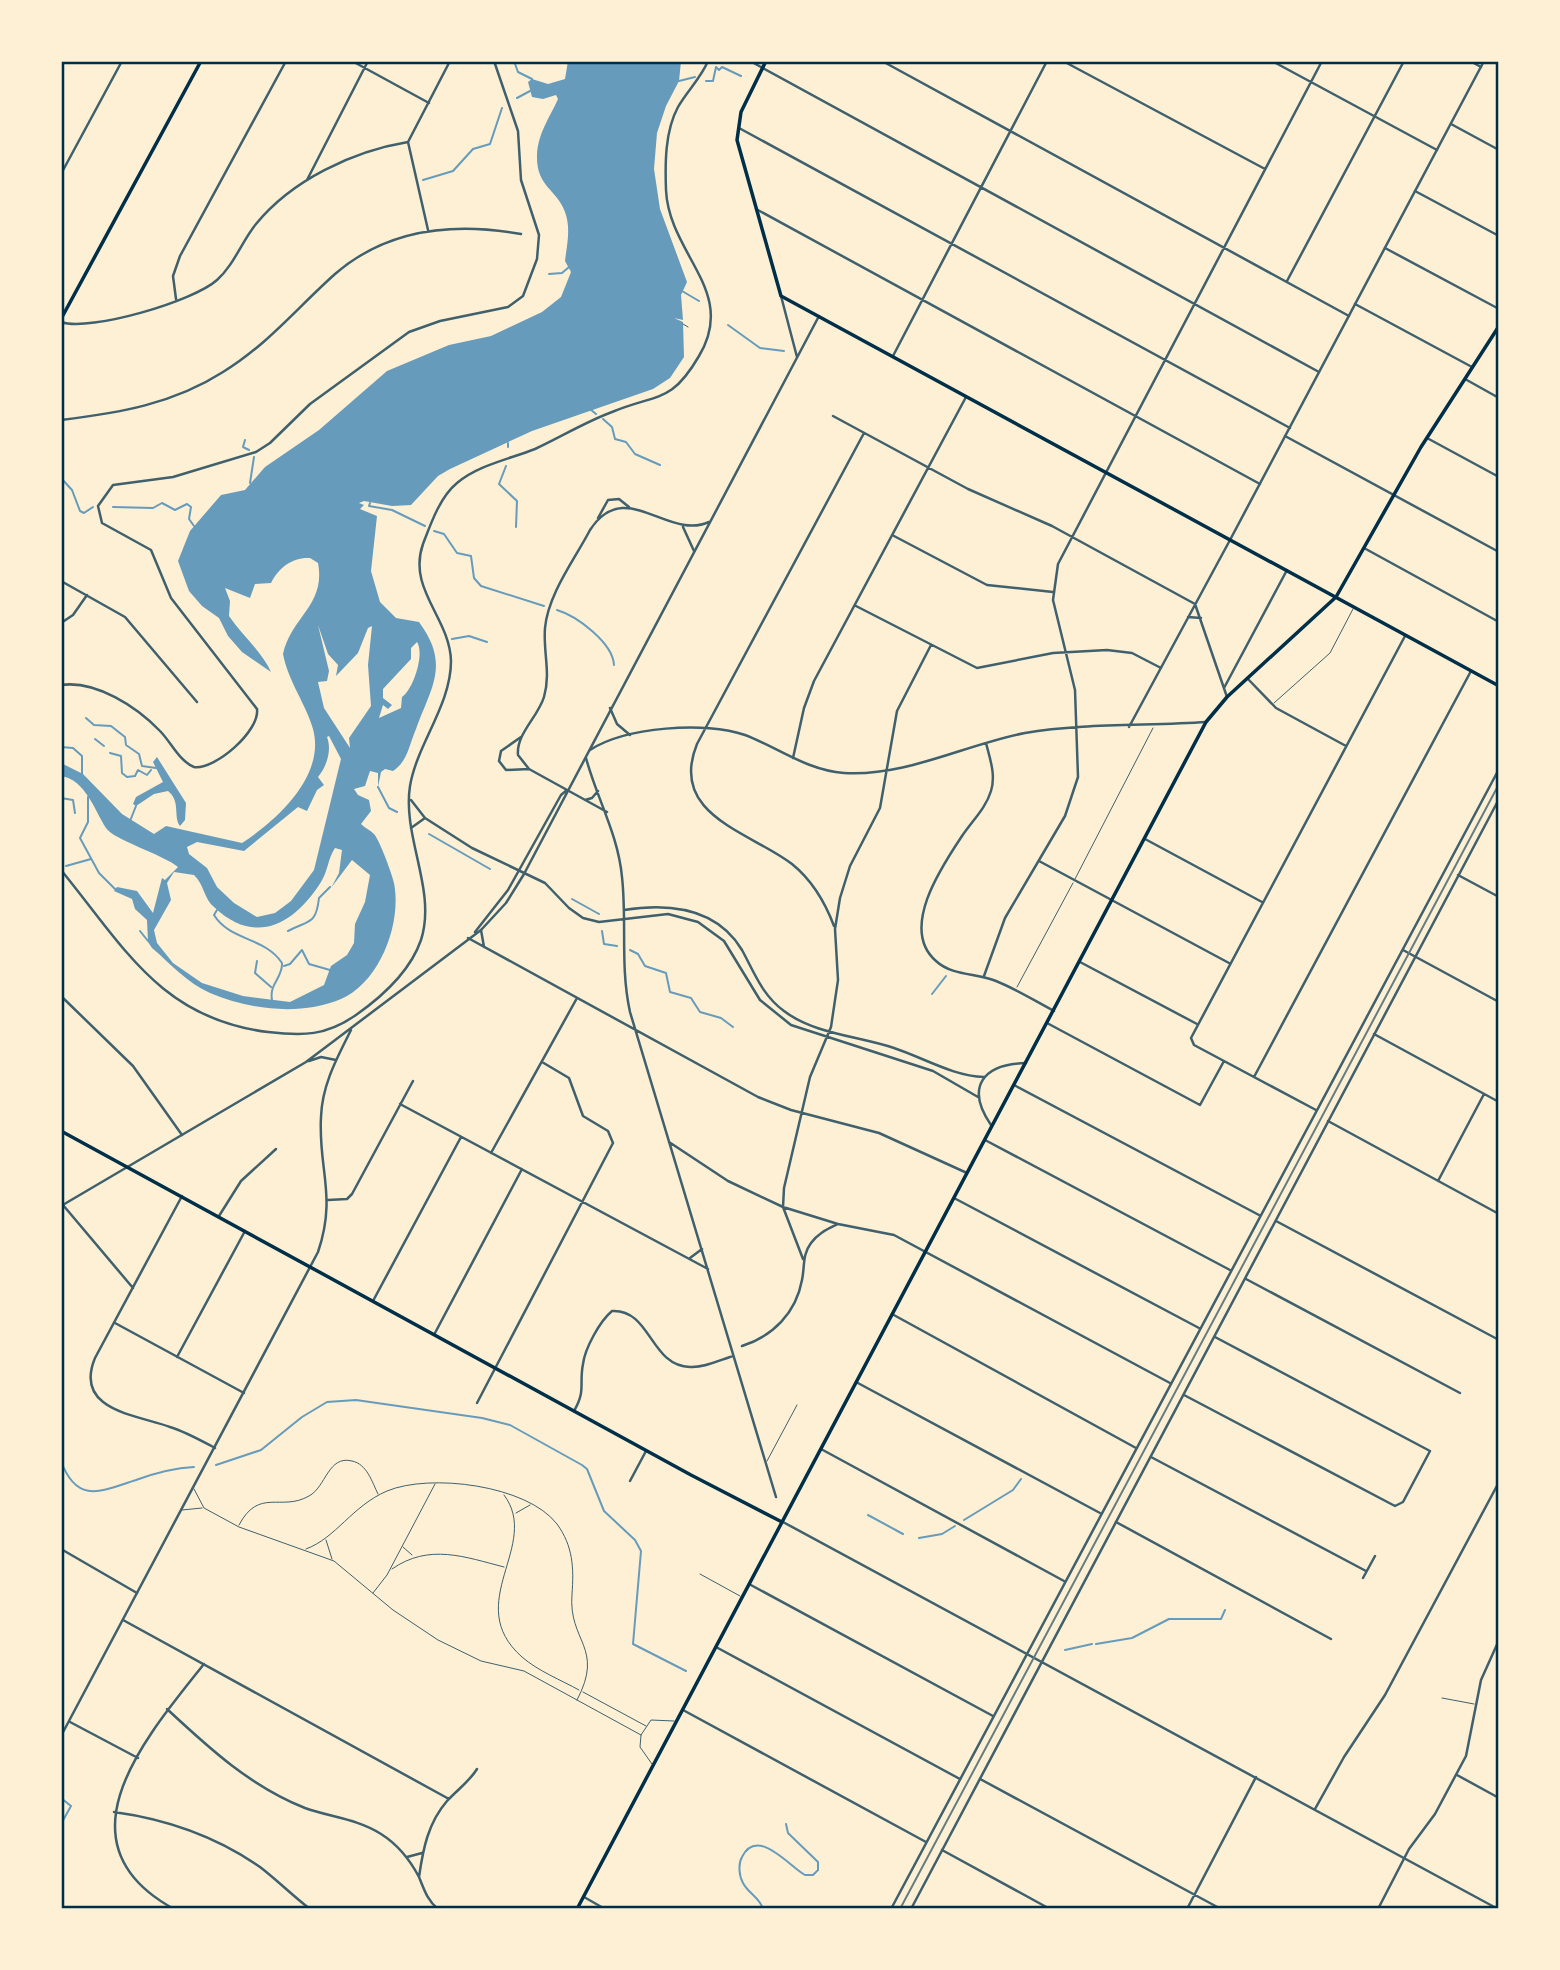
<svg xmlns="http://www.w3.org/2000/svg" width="1560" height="1970" font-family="'PT Sans',sans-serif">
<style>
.water{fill:#669bbc;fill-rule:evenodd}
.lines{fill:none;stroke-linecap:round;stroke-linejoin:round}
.stream{stroke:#669bbc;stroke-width:2}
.service{stroke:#3f606c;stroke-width:1}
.minor{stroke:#3f606c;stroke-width:2.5}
.tertiary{stroke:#3f606c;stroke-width:2.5}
.secondary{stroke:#003049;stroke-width:3.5}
.primary{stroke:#003049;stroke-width:3.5}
.rail{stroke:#657d81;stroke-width:2}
.neatline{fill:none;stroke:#003049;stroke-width:2.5}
</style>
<rect width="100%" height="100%" fill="#fdf0d5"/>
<!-- water -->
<path class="water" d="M568,61H681L679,81L666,106L657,133L654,169L660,209L687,282L681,295L683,320L674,318L683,322L684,357L670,378L653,389L532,431L450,469L438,476L411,505L392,506L364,501L359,503L364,505L360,509L377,516L371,571L380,602L396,618L419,622C450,664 432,686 416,729C409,745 408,761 393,771L385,769L381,772L378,787V773L370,771L365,786L354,789L358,795L369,800L371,811L361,824C365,828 370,830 374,834C380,841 392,874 394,883C402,923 380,982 341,999C301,1016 250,1010 210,993C187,983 171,964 152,948L148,942L147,920L135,909L132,899L114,891L117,887L137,891L153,913L162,878L165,880L178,867C164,855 112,839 106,828C95,811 85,779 61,776V763L83,774L122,814L154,834L166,826L242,843C276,821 326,776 313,729C306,704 288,681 283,654C291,617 326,605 318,563L310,558C293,557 279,567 271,583L255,584L250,598L225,588L230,601L229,616C242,635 262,652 271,672L242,652L228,636L219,618L202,606L189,591L178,561L190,531L221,495L245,490L265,467L319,430L387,371L449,345L491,336L542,312L561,297L571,272L565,261C567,244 571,228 565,212C557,189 536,187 537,155C538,133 550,117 558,99L556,95L543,99L532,97L528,82L532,79L548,84L565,79ZM318,625L328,654L338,665L336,676L358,653L368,628L372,626L368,665L371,706L349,738L350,748L324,708L318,682L327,681L329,671ZM417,642C425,654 413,690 402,697L401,708L379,718L383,705L388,709L392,705L383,698V689L411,659V648ZM329,736L341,759L314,870L291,901L275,913L257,917L234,903L217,887L207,868L189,854L187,847L197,842L244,851L298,807L307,811L317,790L324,785L318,777C327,766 332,750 327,737ZM335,848L342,850L339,873L331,888L352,860L370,875L365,902L355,924L354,943L347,955L331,966L324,985L290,1002L243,996L202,983L173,963L157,943L154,930L171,900L167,883L174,872L194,875C204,884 204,899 214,907C255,946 294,925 321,882C328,871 328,858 335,848Z
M157,757L186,803L185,820L180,826C173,817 181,801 168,791L154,794L136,806L133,804L136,797L163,782L153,762Z"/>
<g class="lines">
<!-- stream -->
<path class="stream" d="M514,61L518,72L532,79
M679,81L695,77
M706,81H713L716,67L719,70L722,67L741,76
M517,98L530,91
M423,180L453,171L473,149L490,144L502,108
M549,274L562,273L569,267
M682,291L699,301
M728,325L760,348L784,351
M590,409L596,414
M603,419L612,427L615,439L626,442L635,454L660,465
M245,440L243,447L249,450
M508,447V443
M506,466L499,484L517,501L516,527
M61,478L72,490L80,511L84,513L93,507
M250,483L254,457
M370,503L369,506L392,510L425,526
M113,507L153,508L162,503L175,510L187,504L191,507L189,519L194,526
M434,531L444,534L457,553L471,556L474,578L481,586L544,606
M557,610C577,616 613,643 614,665
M452,639L469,636L487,642
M86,718L94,725L111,726L125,737L126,745L139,754L142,766L156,768
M95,739L104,746
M61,747L73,748L82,756V775
M110,753L121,756L122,773L127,777L135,776L138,770L147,775L151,770
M378,787L389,808L397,812
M88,797V822L80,838L99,873L116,890
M61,798L73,800L75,813
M130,821L136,806
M429,834L490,869
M66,866L91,859
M572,899L599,914
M217,910L214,915C230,941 265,937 282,963C283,978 269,983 272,1000
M140,931L148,941
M288,931C309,920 316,925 319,898L330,887
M602,931L604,944L617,946
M630,950L638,954L645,966L666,973L670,992L691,998L700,1012L721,1018L733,1027
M257,961L255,973L271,987
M284,966L290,964L302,950L309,964L330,970
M932,994L946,976
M61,1461C77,1505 102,1491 136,1480C155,1473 174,1468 194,1467
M216,1465L261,1450L302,1417L327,1402L356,1400L482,1418L510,1425L582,1465L587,1469L604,1511L635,1540L641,1551L633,1644L686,1671
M868,1515L903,1534
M964,1520L1013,1490L1021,1479
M919,1538L942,1534L955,1526
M1096,1644L1132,1638L1169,1619H1221L1225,1610
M1065,1650L1092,1644
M61,1798L71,1806L61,1824
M763,1909C760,1898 748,1893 743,1883C739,1876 738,1864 742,1857C757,1826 789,1866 805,1875H813L818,1870V1862L788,1833L786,1824"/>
<!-- service -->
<path class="service" d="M683,324L688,327
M1274,703L1330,653L1353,609
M1075,879L1153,728
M1017,987L1073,883
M767,1461L797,1405
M194,1489L204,1508L239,1527L334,1561L393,1610L438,1640L481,1661L524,1671L641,1735
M504,1495C542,1545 461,1603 522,1657C538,1671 561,1680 579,1690
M182,1510L202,1508
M516,1513L530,1505
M239,1525C259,1487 281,1512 309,1496C326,1487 328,1455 352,1461C367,1464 372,1482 378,1494
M326,1540L332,1559
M403,1547L412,1555
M306,1549C336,1538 352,1506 387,1491C430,1473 527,1485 557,1524C573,1546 574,1568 572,1594C568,1642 605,1647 577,1700
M392,1569C429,1543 465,1557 504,1567
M700,1574L740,1596
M373,1593L387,1575L435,1484
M583,1692L646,1726
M1442,1698L1474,1704
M652,1764L640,1747L641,1735L651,1720L674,1721"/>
<!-- minor -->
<path class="minor" d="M352,61L429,103
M750,61L1319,372
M882,61L1349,316
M1063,61L1265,169
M1272,61L1437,150
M1470,61L1481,67
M1451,124L1499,150
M739,128L1290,428
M61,174L122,61
M307,180L368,61
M1415,191L1499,236
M756,209L1260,484
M428,230L408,142L450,61
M1385,248L1499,309
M1287,281L1404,61
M176,299L173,276L180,256L286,61
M1355,304L1472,367
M61,322C90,332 194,301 217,280C234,265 242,241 256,224C292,180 353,151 408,142
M893,356L1047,61
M1465,379L1499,398
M833,416L968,489L1052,526L1195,604
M61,420C119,413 173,404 223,372C266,346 298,307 335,274C388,228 454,222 521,234
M1285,436L1499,552
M1427,438L1499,477
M598,518L608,500L619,499L629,507
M683,527L694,551
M894,536L987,585L1053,592
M1364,548L1499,622
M61,581L125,617L197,702
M1195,604L1227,697
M856,606L977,668L1053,653L1107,650L1132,653L1161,668
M1188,617L1201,618
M61,623L73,615L87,595
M1247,678L1276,708L1346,746
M61,685C96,680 137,707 160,731C171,742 179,761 194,767C215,770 260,731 257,709L171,598L151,550L102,523L98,506L113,485L173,477L256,452L270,443L310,404L409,332L440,321L508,307L523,296L537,259L539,235L521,180L518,131L494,61
M1224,688L1287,570
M610,708L617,724L630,735
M1129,727L1230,540
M521,737L501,751L499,761L506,770L529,769
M986,743C990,759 996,775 991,791C986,808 972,821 962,836C942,866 899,929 936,961C952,976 977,973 996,981C1016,989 1035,1001 1054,1011
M590,750C625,727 706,721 745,735C779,748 806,770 844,773C906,777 966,744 1025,733C1081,723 1149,726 1206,722
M586,758C597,799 618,834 622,877C627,922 620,967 630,1012L776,1497
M793,758L804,708L814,681L966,397
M411,800L425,818L472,848L545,883L569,908L583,918L599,922L668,914L698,922L724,941L760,1000L791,1025L933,1071L978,1097
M585,800L592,798L598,791
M607,812L529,769L518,755C516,734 538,717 544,697C551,673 543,652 545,628C548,594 575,559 590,530C625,476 668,541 709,522
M411,828L425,818
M1145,839L1262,902
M1039,861L1229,963
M61,870C124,947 161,1019 268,1032C303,1036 326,1036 356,1015C383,996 410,972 421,940C437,890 402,837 410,786C417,744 451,705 451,661C450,618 407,589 423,544C431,523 440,497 457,483C478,465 510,459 535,449C561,437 585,422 612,412C658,393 671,404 699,356C738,291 669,255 666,190C665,163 665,131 678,107C687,91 701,78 708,61
M1458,875L1499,897
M624,910C669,903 716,907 742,950C754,972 762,995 784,1011C814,1034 858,1036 894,1048C924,1058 953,1076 984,1077
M834,926C825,902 813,881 792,864C750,832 668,815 697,744L864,433
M481,930L484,947
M468,938L758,1097L791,1110L879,1133L967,1173
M1403,950L1499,1002
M1080,962L1197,1024
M984,976L1005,918L1065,816L1078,777L1075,690L1053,600L1058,564L1322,61
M61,996L133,1066L182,1135
M1047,1023L1200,1105L1224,1061
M1374,1034L1499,1102
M1254,1077L1471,671
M1014,1085L1259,1215
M400,1104L708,1269
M1316,1110L1194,1045L1191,1038L1405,636
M1328,1121L1499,1214
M991,1125C965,1087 983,1064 1026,1063
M985,1140L1230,1270
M669,1142L728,1181L783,1207L838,1224L894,1235L1170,1383
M491,1153L577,998
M1438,1181L1484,1094
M182,1196L95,1358C73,1411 138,1415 170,1427C186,1432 200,1440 215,1448
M954,1198L1199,1328
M328,1200L347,1199L352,1194L413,1081
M63,1205L133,1288
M219,1216L241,1181L276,1149
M1276,1221L1499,1340
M690,1258L702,1249
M803,1259L783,1207L784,1188L810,1077L831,1027L838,980L835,929L840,898L850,866L880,808L897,711L931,645
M1246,1279L1460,1393
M373,1301L461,1137
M892,1314L1136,1448
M115,1323L244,1393
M435,1333L522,1169
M742,1346C773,1336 796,1313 802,1280C805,1266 802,1255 811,1243C818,1233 828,1229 838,1224
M177,1357L245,1231
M856,1382L1100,1513
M1184,1395L1395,1506L1403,1502L1430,1451L1215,1337
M477,1403L613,1143L608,1131L583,1116L569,1078L542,1062
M574,1411C586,1391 579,1384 583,1364C585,1348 600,1321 612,1311C651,1309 650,1366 690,1367C704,1368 720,1360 733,1356
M821,1449L1064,1581
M1151,1457L1366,1571
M630,1481L646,1451
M1116,1522L1331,1639
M61,1549L137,1593
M1363,1578L1375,1556
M749,1584L993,1716
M123,1620L449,1799
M716,1647L960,1779
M167,1709C210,1749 250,1786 305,1808C330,1817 358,1819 381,1834C397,1844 410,1860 419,1877C424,1889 427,1900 438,1909
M683,1710L926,1842
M70,1722L138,1758
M1457,1775L1499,1798
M980,1779L1221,1909
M1315,1809L1344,1757L1385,1695L1499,1482
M114,1812C165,1819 217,1837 260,1867C277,1880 293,1896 310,1909
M942,1850L1050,1909
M407,1857L422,1853
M419,1877C423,1849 428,1823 447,1801C457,1790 469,1782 477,1769
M174,1909C53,1843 146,1737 204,1664
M1187,1909L1256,1777
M1378,1909L1409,1849L1435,1814L1466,1756L1481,1680L1499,1640"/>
<!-- tertiary -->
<path class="tertiary" d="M781,296L797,357
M1230,540L1484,61
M475,932L508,890L561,795L567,790
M309,1061L321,1057L336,1060
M61,1206L306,1062L481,930L506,903L524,874L819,316
M783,1522L1498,1909
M61,1736L318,1252C337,1196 318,1169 321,1117C322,1085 337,1058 351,1030
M584,1897L605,1909
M891,1909L1499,769
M911,1909L1499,799"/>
<!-- secondary -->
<path class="secondary" d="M766,61L741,112L737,140L781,296L1499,686
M61,319L201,61
M61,1131L691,1475L782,1522"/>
<!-- primary -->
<path class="primary" d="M577,1909L1206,722L1227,697L1336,597L1421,447L1499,326"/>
<!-- rail -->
<path class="rail" d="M900,1909L1499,784"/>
</g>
<!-- border -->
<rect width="1560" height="1970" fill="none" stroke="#fdf0d5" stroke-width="126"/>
<rect x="63" y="63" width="1434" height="1844" class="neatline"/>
</svg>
